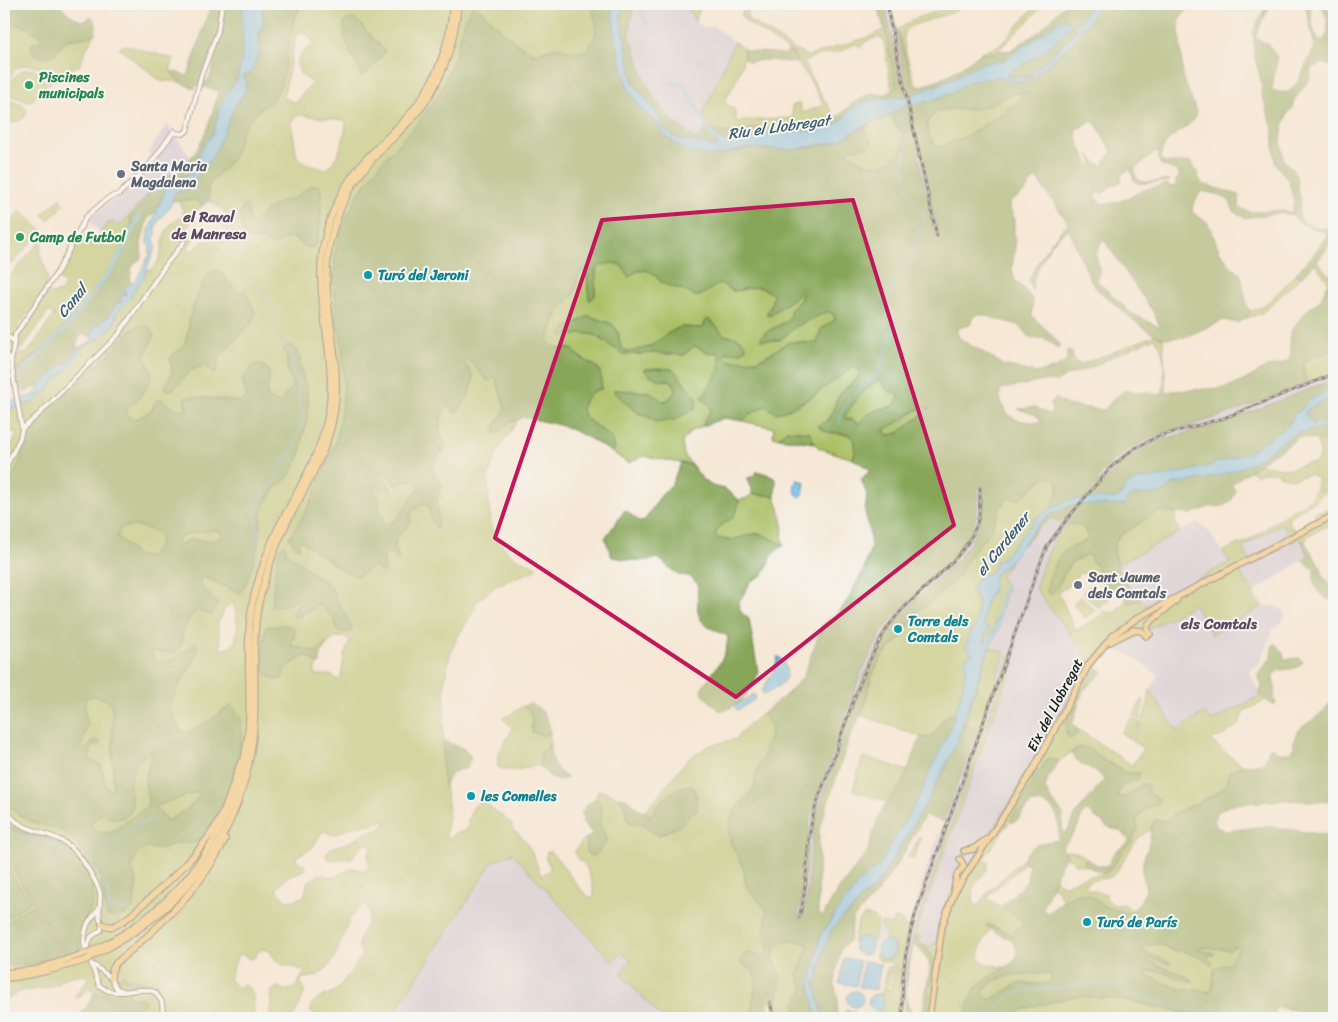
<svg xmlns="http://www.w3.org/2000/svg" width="1338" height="1022" font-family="Sriracha,sans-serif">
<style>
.industrial{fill:#c5c0da}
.green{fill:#aabf63;stroke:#636e40;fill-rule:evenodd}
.forest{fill:#87a659;stroke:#52613a;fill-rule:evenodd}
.water{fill:#71bdeb;stroke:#466c84;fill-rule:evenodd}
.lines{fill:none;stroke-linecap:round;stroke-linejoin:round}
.stream{stroke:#71bdeb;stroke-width:1}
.canal{stroke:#71bdeb;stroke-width:3}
.tertiary-casing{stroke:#68635d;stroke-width:6}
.trunk-casing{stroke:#68635d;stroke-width:8}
.motorway-casing{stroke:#68635d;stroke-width:8}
.tertiary{stroke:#fff;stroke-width:4}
.trunk{stroke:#f2c36a;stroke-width:5}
.motorway{stroke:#f2c36a;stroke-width:5.5}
.rail-casing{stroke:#1c1c1c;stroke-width:3}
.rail{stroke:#f6f6f2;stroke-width:1;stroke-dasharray:4;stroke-linecap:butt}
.motorway-bridge-casing{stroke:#68635d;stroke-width:8;stroke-linecap:butt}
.motorway-bridge{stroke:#f2c36a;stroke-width:5.5}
.marked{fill:none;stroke:#c2185b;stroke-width:4;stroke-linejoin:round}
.leisure-dot{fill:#2e9e5b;stroke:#f6f6f2;stroke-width:2}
.worship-dot{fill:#6b7280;stroke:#f6f6f2;stroke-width:2}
.culture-dot{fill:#0f9aa8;stroke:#f6f6f2;stroke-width:2}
.labels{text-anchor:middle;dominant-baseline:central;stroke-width:4;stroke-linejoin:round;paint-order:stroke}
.leisure-label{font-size:14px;font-weight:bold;fill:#27864d;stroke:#f6f6f2;text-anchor:start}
.worship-label{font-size:14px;font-weight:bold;fill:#5b616d;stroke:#f6f6f2;text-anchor:start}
.culture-label{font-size:14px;font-weight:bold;fill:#0d838f;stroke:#f6f6f2;text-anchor:start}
.street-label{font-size:14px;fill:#1c1c1c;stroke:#f6f6f2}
.water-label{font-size:15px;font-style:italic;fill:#3e5c6f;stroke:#f6f6f2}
.neighbourhood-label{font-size:15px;font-weight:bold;fill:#5f4a5f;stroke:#f6f6f2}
</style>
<rect width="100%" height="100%" fill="#f6f6f2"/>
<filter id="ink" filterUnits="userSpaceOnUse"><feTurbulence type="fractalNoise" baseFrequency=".02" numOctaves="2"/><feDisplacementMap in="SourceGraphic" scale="10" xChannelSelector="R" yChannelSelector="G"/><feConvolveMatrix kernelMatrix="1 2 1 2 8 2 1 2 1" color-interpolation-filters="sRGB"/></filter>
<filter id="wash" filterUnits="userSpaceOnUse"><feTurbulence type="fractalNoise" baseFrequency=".0096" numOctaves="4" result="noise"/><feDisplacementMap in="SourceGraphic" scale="20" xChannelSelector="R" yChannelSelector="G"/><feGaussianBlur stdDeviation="1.12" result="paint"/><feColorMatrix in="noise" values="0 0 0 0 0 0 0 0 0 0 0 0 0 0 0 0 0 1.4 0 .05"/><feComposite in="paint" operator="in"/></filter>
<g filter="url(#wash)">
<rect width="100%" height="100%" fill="#f5e8d6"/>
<!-- industrial -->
<path class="industrial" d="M633,4H686L693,19L705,29L713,26L734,42L702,115L708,128L696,139L677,125L660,106L644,80L630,31L633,12Z
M886,4H890L904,74L901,75L888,20Z
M167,125L191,158L182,171L166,177L162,184L154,182L147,196L118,227L106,224L100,232L87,219L115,198L142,173L141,169L150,155L148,153Z
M922,154L929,186L938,235L936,236L918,155Z
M1334,372V379L1223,423L1156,441L1126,459L1104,481L1095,483L1120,457L1135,446L1166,432L1188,426L1244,408Z
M983,487L981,515L976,530L970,543L958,559L922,593L885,634L864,676L814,819L806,901L801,919L798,917L804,888L810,819L860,675L882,632L919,590L976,514L978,488Z
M1065,517L1070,520L1054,542L1035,588L1090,660L1027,774L995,826L979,844L978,853L950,894L940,922L937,941L931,946H924L919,940L921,938L917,931V928L1015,657L1010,655L915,927L906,973V1018H901L900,976L910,923L925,873L1005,653L990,647L999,628L1000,613L1007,585L1001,579V575L1039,527L1052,518Z
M1197,523L1206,528L1230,562L1146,606L1120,576L1118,564Z
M1283,523L1300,538L1308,557L1254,592L1239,570L1251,563L1242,547Z
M1195,604L1212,635L1263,606H1276L1284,611L1285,617L1281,623L1273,630L1259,664L1249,671L1261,695L1212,721L1203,713L1177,732L1150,690L1158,675L1129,654L1122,653L1110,647L1116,644L1128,643L1151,628Z
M513,853L611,962L621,952L631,960L623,969L622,975L662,1018H391L493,861Z"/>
<!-- green -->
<path class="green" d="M301,4H590C598,21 600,36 585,51L576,53L553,47L536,54C516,47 494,25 480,9L463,25L455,58L440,92L418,123L382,162L358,195L342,226L335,253L334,281L336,322L342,342L344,386L342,406L336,442L326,468L308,508L289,538L297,548L298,541L301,540L343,571L358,576L374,566L380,571L385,569L384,556L388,553L397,560L399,557L395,546V540L411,520V513L419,505L425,503L430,510L434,526L437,529C439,514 434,497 441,485L431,468L436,458L443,452V439L439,430L443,411L447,407H451L453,411H458C464,404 477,382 472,373C469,368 465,365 463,359L465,358L468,360L488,381L495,376L496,378L505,403V410L495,426L500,432L511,421H517L496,454L488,477L489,509L494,537L515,558L536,566V570L497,585L475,603L474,604L476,607L456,640L450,656L445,678L442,770L449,809L446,833L448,840L453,834L468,830C466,819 472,806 481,800L511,823L513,831C529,837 534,861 542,876L546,872H549C552,866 548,863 545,858L547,852H551C566,866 574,887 592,899L594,897C595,892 588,869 585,865C580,860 576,859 574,852L584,839L587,838L586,852L590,856C599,854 609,841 604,832C602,827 601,830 600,825C598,820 600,822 601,817C603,811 600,803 596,798L598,790L610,793L623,802L628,819L647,826L650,831L659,835L679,826L691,813L697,811V797L694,787C673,786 659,802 648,818L646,810L687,760L708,746L736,739L745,728L762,714L772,726L771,735L768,740L764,756L757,770L754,788L734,811L728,831L731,843L743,867L746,885L752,894L767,910L765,929L768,945L766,954L763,956L747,953L742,957L741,963L752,970L755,975L756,986L752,1006L754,1018H662L622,975L623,969L631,960L621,952L612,962L512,853L493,861L391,1018H317L310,1011L311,1006L316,1000L337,990L362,956C361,951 358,947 359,941C362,927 377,918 365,903L354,913L350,919L339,946L338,951L329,966L317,976L304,978L300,982L305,992L293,1018H284L276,1016L274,1018H269L272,991L276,987C280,987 285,991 288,990C297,989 301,977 305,971C288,964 279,969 270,951L263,949L258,952L254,958L250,959L241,954L238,955L229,979L238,988L244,984C257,992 253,1004 254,1018H148L141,1006L144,1004L142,998L131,997L128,995L131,989L141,986L145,981L128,978L123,975L118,979L121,989L116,995L94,993L89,988L81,995L74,998L89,977L80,975L70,976L60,981L58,984L40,989L21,991L4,1001V966L36,963L61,956L32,905L4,924V920L30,902L4,863V855L33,901L64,955L79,947C76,923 98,910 92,884C88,867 63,844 47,837C33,832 15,833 4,821V794C14,811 21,819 41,824C47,826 54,827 60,830C74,837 95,860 100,876C103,884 104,893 104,902L118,916L126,914L134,903L137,883L132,867L136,855L145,848L160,849L177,843H195L224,804L231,784L242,736V724L238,714L224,709L214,718L187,733L181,732C179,723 169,717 169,707C171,686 202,667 196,643C185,652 168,669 153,659L152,653L154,651L170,653L181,645C182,633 187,616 197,610L204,613L218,604L200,585V579L203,577L240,593L246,583L256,554L263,507L273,492L291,474L301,452L302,438L307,421L300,359L294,347L285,350C288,357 286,364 288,371C289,377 293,380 293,387L286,394L281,403C263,400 266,393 270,379L255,364L242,380L247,397L242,402L190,396L184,402L187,410C179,411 167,406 163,400L153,406V410C144,415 134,424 126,414L127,410C135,400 155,386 151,370C149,365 144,361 145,355C146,349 153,345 153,333L138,326L128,332L109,354L54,403L28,433L21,459L12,479L4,491V462L18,432H4V411L33,403L39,396L48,391L54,381L64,373L78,355L80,349L103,336L115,323L114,316L122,306L131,297L132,293L143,279L146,271C165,267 159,241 168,228C171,222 179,220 183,215V210L178,201L196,200L202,206L195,213L186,230L195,238L187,249L192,251L204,241L207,242L217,234L224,243L233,237L225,228V212L209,200L208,190L209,185L233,158L243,128L279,88L293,24ZM365,29C371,38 381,43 385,53L365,75L351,56L344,31ZM299,32L307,34L313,41V45C304,52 292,57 299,70C301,74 300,75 304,77C308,80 310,80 312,84L303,93L296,103L282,97L285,89L296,35ZM300,115L343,120L346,123C345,138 338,161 325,170L306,163L297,157L291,122L296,116ZM319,185C324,193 320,236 316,246L312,248C303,247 299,240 291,237L280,242L259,238L247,239L241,225L242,209L247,207L250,223L252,224L269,208L283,201L293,199L310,186ZM215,270C227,274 229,287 240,293L244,291L255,313L236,340L219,357L217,371L214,374L206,366C189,366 182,380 171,390L165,389C170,373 174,378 170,359L183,347L185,342L189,328V319L201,286L209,273ZM285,546L287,553L331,587L336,599L352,627L349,633L343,632L337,629L334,619L320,605H317C309,611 302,619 291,616L298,604L295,600C289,605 278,605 271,608L275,580ZM233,603C237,616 241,636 231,647L220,650L221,644L217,622L220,620L225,608ZM281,625H286L294,628L295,634L291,643L292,645C296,647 312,652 316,651C324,649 328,641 338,637L349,638L350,642L345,653L340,681L331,675H315V669L318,664L306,655L286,667L283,671L282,679L263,671L265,632L267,626L276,627ZM384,821L388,823L378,830L364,834L350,842L331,848L326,854V857L330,860L352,858L362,845L367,843L372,846L368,856L369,867L365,871L352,868L333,878C314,871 323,875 307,882L306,890L303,897C288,903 287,902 277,890V888L288,876L305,870L306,866L296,860V857L313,847L322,832L324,831L333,835L350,828Z
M694,4H702L695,21L686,5Z
M750,4H756L748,11L747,16L749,20L802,54L808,56L871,36L885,29L896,86L892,91L884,42L881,37C873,38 864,41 860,48L856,44C849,46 841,52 834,53C824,55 812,55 804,63L810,76L835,117L819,123L798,126L772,129L753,128L726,133L708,128L702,116L734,42L744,49C744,69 734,85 724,102L734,109L737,122L740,123L741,121L790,118L793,116L792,106L799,103L803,113L824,105L810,80L797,63L794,54L745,21L741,14Z
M959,4H968L953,12L911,26C908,28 904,31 904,35C903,48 912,72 916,84L919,87L916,88C911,84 901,40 898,29L909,23L911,20Z
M1037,4H1045L1000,49L1002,52L980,54L982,51L992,49L1003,42Z
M4,24L22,25L38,34L43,38L41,41L35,43L54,54L67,40L83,38L95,34L86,49L80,65L54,76C43,69 24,58 13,72C10,77 8,82 6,87H4Z
M125,45L174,59L170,70L172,71L173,75L180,79L179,82L168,81L162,82L119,48Z
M30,69L45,73L52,81L30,102L8,95C7,88 13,77 19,72C21,70 27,70 30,69Z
M1027,92L1015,104L971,134L940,147L935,145L928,133L926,124L934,114L949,109L970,110L980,108L1005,96Z
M7,100L23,105L27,111C24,125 13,120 4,125V120L6,115L4,110V103Z
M890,115L895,120L897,127L903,134L904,143L899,156C893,158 890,163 885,165C871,169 856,159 847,151L851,148H866L872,142L866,135L864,130L866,125Z
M62,197L60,200L64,204L59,209L60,210L48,220L43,214Z
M20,211L42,230L11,265L4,258V230Z
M129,216L133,226L114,264L82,305L61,330L39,353L28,359L15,371L16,385L4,388V283L43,238C36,262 48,263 47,281C47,289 23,319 17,328L21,331L45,295L61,292L65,286L57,276L81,233L93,245L106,224L113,222L118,227ZM49,311L54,315L27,354H17L16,353L23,347Z
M1317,261L1329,276L1334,270V276L1329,283L1315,263Z
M614,263L621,265L629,277L637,271L647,270L655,275L663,284L687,291L713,286L720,283L733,291C747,290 761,281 773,296V301L767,314H771L801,293L802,295L799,302L793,306L789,320L764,333L768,340H780L795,327L824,312H829L834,315L835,320L821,329L817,343C808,344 798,340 789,343C768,352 765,362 738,361C732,361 728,361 724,357L726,353L741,352L745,350L746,346C739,334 734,338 724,335L713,322H705L703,328C695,328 685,326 678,328C663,334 638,363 621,348C619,344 620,340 619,336C617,322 600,320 589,316L567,327L568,333L572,332L577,335L582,333L595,335L624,355L653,353L684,355L694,346L720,354L719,371L702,398L711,406C711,415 704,417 703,426L691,431L682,442L684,456L692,465L644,456L628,463L612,452C621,428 568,423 585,399C590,393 593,390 601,389C600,359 599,371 579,356C576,354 573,349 569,349C560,346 554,352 548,341L557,315L562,306L566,304L574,294L579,272L583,271L587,277L589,299L591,300L595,295L596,269L602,265ZM656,368L671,369L694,395L697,399L695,408L674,420L660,422L640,414L615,393L614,390L650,392L662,401L668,400L675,392V387L671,380L662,381L655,377Z
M1296,273L1301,277L1262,313L1246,318L1250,311C1266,309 1285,285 1296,273Z
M1155,335L1163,338L1166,391L1163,392C1164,375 1167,353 1155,338L1118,354L1116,351Z
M1334,350V372L1306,383L1303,368L1304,362L1310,358Z
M853,367L860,370L861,372C854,385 844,386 839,396C832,408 835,419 819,425V427C834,442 864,421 853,459L819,448L814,443L809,432L786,430L779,438L773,436L774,428L743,421L750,414L765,406L777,413L793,408L813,396Z
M879,379L887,390L899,394L900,397L894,406L875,410L859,424L851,419H844C848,403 866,388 879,379Z
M924,407L930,409L900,432L891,436L886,434L884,430C890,426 897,424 903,420C911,415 915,410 924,407Z
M1333,431H1334V449L1328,460L1331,465L1334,463V469L1319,491L1334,482V486L1311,504H1309L1287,519L1292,528L1297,531L1313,522L1315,512L1334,508V522L1308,536L1305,542L1300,538L1293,542L1282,524L1242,547L1251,563L1239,570L1254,592L1255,599L1263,606L1212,635L1194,604L1151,628L1128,643L1116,644L1107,649L1077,695L1066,721V733L1075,736L1079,730L1132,765L1143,749L1132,740C1143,722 1147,710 1150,690L1177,731L1203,713L1212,721L1261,695L1266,699L1261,703L1244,711L1238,725L1223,736L1213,738L1211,741L1235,760L1245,766L1229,772L1226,783L1218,793L1176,813L1167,820L1164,821L1158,820L1152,824L1150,831C1134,835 1126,860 1116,872C1108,883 1093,876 1085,884L1087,889L1106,894V898C1110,905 1117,906 1124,904L1133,911L1129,913L1107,908L1089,895L1079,893L1063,901L1057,889L1052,886L1055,879L1059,883L1065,885L1082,878L1106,873L1113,867L1122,852L1131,843L1135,833L1139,829L1136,823C1140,810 1147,808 1158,803L1159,799L1147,792V785L1144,784C1135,787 1128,799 1118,798L1117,794C1121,786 1126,783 1135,780L1138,773H1125L1119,767L1105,761L1094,752L1083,747L1077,748L1059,761H1046L1010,821L984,858L988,863L987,869L974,886L973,900L977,907L986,894L1023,859L1025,863L990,894L988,899L1020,918L1024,922V925L1016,930L1013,935L988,924L986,926L990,929L980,948L979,959L988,965L1005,967L976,987L969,1003L965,1018H927L933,960L924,946H931L937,941L940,922L950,894L978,853L979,844L995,826L1027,774L1090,660L1035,588C1042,569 1050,540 1065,526C1068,524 1072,524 1076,523L1084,529L1088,539L1085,541C1067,548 1056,556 1051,576C1049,584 1047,587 1050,595C1065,585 1065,555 1088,555L1099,570L1090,575L1080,573L1067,587L1058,592L1076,631L1101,615L1104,611L1108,613L1118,611L1117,609L1126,600L1129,603L1141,600L1147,606L1230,562L1223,552L1232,547L1246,542L1288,513L1293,508C1308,506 1317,492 1317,478L1309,474L1293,479L1279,475L1280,473L1263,472L1257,475L1250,471L1259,464L1290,469L1306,463H1315C1322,457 1320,448 1316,440L1322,441Z
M380,471L391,478L394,484L399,485C407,479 414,477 420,487L396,520L389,524C377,519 381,506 377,495C376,491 374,488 373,484L383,490L376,476L390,491C387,480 383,480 379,472Z
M1046,477C1069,480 1053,497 1052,508L1036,518L1003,558L996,561L995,568L988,574L980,575L972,588C978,601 980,615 974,628C971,635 968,640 966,647L973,654L966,661L964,684L956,711L944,718L931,739L921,737L861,715L865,706L872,676L881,658L900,639L919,610L933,600L955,580L972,552L990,532L1000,508L1008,498C1010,498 1013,499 1016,499C1027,497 1036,482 1046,477Z
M752,494L775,496C778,506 782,515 783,525C783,534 781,535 784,545L759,533C744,534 729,546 715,536C721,517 736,526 739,500L747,498Z
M1165,511L1176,513L1175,522L1180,532L1118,564L1114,550L1115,543L1119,536L1154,513Z
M137,526L155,531L160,534V544L150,557L138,556L129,547L117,537L121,527Z
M216,530L223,533L222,538L209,542L193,539L186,541L180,546L177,542L178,538C190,531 202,532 216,530Z
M1012,560L1001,575V579L1007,585L1000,614H997L994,629L984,644V637L989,628L984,626L983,621L986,602L992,592L994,576L1001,568Z
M1090,585L1099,590L1101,589L1109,599L1099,608L1083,593Z
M1081,596L1096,611L1085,618L1073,604Z
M990,647L1005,653L979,728L964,723Z
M1010,655L1015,657L917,928V931L921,938L919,940L913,936L915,927Z
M92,695L106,699L112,706L113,788L111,791C101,783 106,778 102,769C100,763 93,762 89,760L92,747L95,745H99L101,742L84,750L81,747L88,723L85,713V699L88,696Z
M1142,700H1144L1140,720L1133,716Z
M523,706C531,712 533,717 531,728L542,735L550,734V744C541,749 540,756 540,766C526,766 512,775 498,767C495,751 508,741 512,728L502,717L510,715Z
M1132,718L1140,723L1130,739L1121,733Z
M150,751H152V753L145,780L148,799L147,807L110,833L95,832L92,824L98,815C106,814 112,821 121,818C137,814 131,800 130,788C130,782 131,775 134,769C137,760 144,757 150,751Z
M863,756L908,771L900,788L887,802L853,790Z
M196,792L201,794C196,805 179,815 168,821L154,807Z
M920,836L921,837L914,859L908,857Z
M1065,851C1073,850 1081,853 1087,859L1084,862L1087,866L1075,864L1071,859L1066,858L1067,855Z
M865,915L873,917L878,922L873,942C867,934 859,933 853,943L858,921Z
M894,918L900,919L908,930L900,976L901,1018H891L889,1013L877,1011L880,1010L885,1002L882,996L879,993L887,994L890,992L895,968L892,963L880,961L876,957V953C885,966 901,958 894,944L885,940L886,931L880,929L881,923L894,925Z
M781,941L800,942L809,945L798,974L803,990L795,1005L800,1018H776C772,1007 779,988 779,974C778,966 772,960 774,951C776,947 778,944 781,941Z
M1161,944L1172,950L1183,951L1200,957L1212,964L1206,956L1212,952L1200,951L1198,950L1199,948L1208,947L1229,950L1236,946L1239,948C1234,956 1230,968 1218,967L1214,976L1212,989L1207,992L1200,990L1180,989L1147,976L1145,973L1147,971H1160L1191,981L1188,977L1146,960L1148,958L1170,964C1162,955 1147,958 1141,948L1148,945Z
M887,966L893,967L887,988L889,989V991L882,992Z
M1045,973L1050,975L1052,978C1047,988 1032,982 1022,983C1009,985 1002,996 990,1000L982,995L983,991C998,972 1023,974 1045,973Z
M1076,996L1118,999L1210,1018H1003L1030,1007Z"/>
<!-- forest -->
<path class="forest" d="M4,4H59L69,14L81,21L87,20L90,16C98,21 96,26 95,34C86,40 76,36 67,40C62,42 65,42 62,46C58,53 50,57 42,57L33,53L31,47L32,44L41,41L43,38L41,36L22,25L4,24Z
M211,4H244C241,23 245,43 242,62C238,80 227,94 220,111C216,118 216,126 213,133C209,144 197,160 191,168L194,174L166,182L164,196L161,198L157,210L147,220L141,244L142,257L132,267L130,280L131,284L124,289L126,294L122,302L116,304C112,319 95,322 91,336L81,334L76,345L78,348L68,362L59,367L38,388L33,387L26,392C16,388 15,381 14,371L28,359L39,353L61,330L82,305L114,264L132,226L129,216L147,196L154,182L162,184L166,177L182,171L199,146L208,127L219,91L196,85L195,89L179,82V79L173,76L172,71L188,76ZM209,60L212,61L214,65L210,77L206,82L203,80Z
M263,4H301C297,11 294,18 292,26C286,49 287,91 266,106L263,105L243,128L233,158L209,185L208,190L209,200L202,206L196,200L172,201L173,194L177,191H183L192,184L214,154L235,106L243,95L244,80L242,77L243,75H248L263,24L262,12Z
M473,4C494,20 510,44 536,54L558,47L576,53L585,51C600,36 598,21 590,4H612L615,37L627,86L640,109L652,118L665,136L715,156L749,148L791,150L819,146L838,141L866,125L864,130L866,135L873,142L870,146L860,149L851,148L847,151C855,158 863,164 874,165C889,166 911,150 903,133C902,132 898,129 898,128C894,123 896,120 890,115L905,105L930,101L954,92L966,83L985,78L992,79L998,76L1004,79L1026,83L1058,56L1087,22L1100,4H1190L1188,10L1180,18L1179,28L1183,77L1197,114C1187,134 1160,134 1161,160L1166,163L1190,162C1197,167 1197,178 1203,184L1239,195L1238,206C1252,219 1273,205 1291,213L1294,202L1289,181L1275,163L1273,128L1261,92L1262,84L1254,54L1253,32L1267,4H1271L1256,34V38L1269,45L1277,57L1272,89C1277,93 1284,93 1290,91L1299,80L1315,47L1305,4H1310C1312,15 1310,36 1322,41C1333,30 1326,16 1321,4H1334V67L1322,63L1311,68L1310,79L1294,100L1292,109L1288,113L1284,123L1281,140L1284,160L1295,173L1298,181L1297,189L1301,199L1299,211L1300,219C1310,226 1322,231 1334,227C1334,246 1314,265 1301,277L1296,273L1314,254L1327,235L1326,232C1315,229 1298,225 1293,215L1280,213L1244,218L1234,211L1229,200L1216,194L1201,191L1192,208L1193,213L1208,223L1220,252L1230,265L1241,275L1247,306L1250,311L1246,318L1237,323L1224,320L1185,337L1163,338L1155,335L1134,321L1097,289L1090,279L1069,229C1065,232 1059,235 1056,239C1046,250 1032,276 1032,291L1029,280C1041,256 1049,243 1068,223L1037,179H1034L1025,192L1010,202L1009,206L1014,218V233L1016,239L1012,269L1015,281L1025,290L1033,300L1032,316L1051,334L1059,344V347H1056L1043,338L1031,339L1025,331L1018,325L979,314L973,317L970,325L958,328L957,330L958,336L966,343L980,350L1004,366L1013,367L1035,373L1053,369L1067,361V350L1071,351L1075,362L1081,364L1116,351L1118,354L1091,368L1066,376L1057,382L1044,381L1002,389L1000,391C1000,419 1019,423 1042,422L1036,415L1018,409L1034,407L1049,414L1052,412L1051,402L1055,398L1066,405L1103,410L1106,409L1113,399L1126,390L1135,393L1147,392L1157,395L1172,391L1225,388L1245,380L1267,367L1279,365L1288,361L1291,354L1289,338L1292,330L1306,311L1321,299L1326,287L1334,276V350L1310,358L1304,362L1303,371L1306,383C1279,394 1252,405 1224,415C1177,431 1126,437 1096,482L1104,481L1126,459L1156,441L1223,423L1334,379V389L1311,399L1299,412L1294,414L1290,424L1249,452L1206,467L1172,475L1133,481L1124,489L1119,498L1068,501L1052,508C1053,497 1069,481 1047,477L1040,480L1020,499L1008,498L1000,508L990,532L972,552L955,580L933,600L919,610L900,639L885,653L877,664L870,680L864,709L850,736L819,830L818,913L823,916L837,891L867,853L878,818L887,802L903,782L921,737L931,738L944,719L956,711L951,726L918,799L880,864L858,884L849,897L843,903L821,935L818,946L815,966L812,973L810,986L817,1018H800C794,1004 795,1003 803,990L798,974L809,945C794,937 772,938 774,959C774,966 780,971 780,978C780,989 778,1000 774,1010L772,1002H767L772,1018H754L752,1006L756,986L755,976L752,970L741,963L740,959L747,953L763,956L766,954L768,945L765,929L767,910L752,894L746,885L743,866L731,843L728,831L734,811L754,788L757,770L764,756L765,746L771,735L772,726L762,714L787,694L803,677L822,626L839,612L849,598L863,571L871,548L869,529L865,512L867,495L861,479L871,470L853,459C864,421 834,441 819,427V425L830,419C833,412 836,399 841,393C848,385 860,382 860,370L853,367L813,396L782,412L777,413L765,406L750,414L743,421L724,418L703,426C705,411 720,412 702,399C709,386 727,366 718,352L710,353L694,346L684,355L653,353L624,355L595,335L581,333L575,336L572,332L565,336L561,335L565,329L589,316L612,324L618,333L621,348L628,352L650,347L667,334L681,327L703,328L706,320L709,319L724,335C734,338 739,334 746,346L745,350L741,352L726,353L724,357L729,361L760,360L789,342L817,343L821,329L835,320L834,315L829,312L824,313L795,327L780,340H762L760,339C769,324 792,328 790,310L799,302L802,295L801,293L798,295L771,314H766L771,306L773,296C761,281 747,290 734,291L720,283L700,296H695L681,289L663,284L655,275L647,270L637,271L629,277L621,265C614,261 603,264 596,269L595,295L591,300H589L587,275L582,271C575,276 577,285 574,293C571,300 566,302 561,307C554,315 551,331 548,341C554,351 563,348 572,349C575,352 578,356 581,358C599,369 602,367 601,389C593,390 589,394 585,400C572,418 604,428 612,439L614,448L612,452L587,437L564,426L523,417L517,421H511L499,433L495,434C492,424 504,418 505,408L496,378L494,376L490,381C482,377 474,363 464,358L463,362C466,365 471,370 472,375C476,384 463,409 454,413L451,407H447L443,411L439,430L446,447L436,458L431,468L441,485C434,497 440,515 437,529C430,522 432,510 425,503L419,505L410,515L411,522L395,540V546L399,561L391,554H386L384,556V572L382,573L377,567L374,566L358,576L343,571L301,540L298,543L300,548H297L289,538L308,508L331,455L336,442L342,406L344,386L342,345L336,322L334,281L335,253L342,226L358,195L382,162L418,123L440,92L455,58L463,25ZM1026,92L1015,104L971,134L940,147L935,146C933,141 929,137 928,132C923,116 941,108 955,108C963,108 970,110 978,108C996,104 1007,93 1026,92ZM1091,121L1096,124L1112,151L1108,159L1105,160V164C1098,168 1093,159 1089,154L1093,164L1090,167C1086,156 1073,139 1077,128L1083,127L1085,125ZM1159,150C1158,174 1165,162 1179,173V177L1176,180V186L1172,187L1166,184C1158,187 1150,188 1142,191C1130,196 1103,213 1095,197L1096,193H1104L1109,187L1121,182L1122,174L1130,169L1134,180L1138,184L1170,181C1156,178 1134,191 1135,168ZM921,154L938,235H936L918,155ZM1104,240L1152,310L1161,328L1131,313L1097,281L1100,271L1096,255L1101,242ZM879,379L882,381L887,390L899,394V397L894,406C879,412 869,408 859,424L851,419H845V416L859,396ZM924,407L930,408L900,432L891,435L886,434L884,430L887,428C900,421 911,412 924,407ZM380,471L391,478L395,485H399L408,479L414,481L420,487L396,520L389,524C378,519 380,506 378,496C376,491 374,488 373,484L383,492L382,487L376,477L391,492L387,481L380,474ZM982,487L981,515L976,530L970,543L958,559L922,593L885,634L864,676L814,819L806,901L801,919L798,917L804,888L810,819L860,675L882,632L893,618L955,556L966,542L973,529L976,514L978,488Z
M623,4H633C633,13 630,22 630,31C630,38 634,46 636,53C648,95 660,114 696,139L708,128L726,133L753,128L772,129L819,123L837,117L853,103L870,93L884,95L893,90L896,86L886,34L876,4H886L888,20L901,75L904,74L890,7V4H893L892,14L910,73L912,84L916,88L939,80L957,70L980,54L1011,50L1040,31L1065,4H1092L1091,7L1077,25H1070L1064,19L1002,61L983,63L943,83L909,96L851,110L844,119L829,127L812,132L805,130L779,133L739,141L728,142L716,138L718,144L715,147L692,141H682L662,128V123L651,105L633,83L620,15Z
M349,19C361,19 364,30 371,37C376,44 382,45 385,53L364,75L361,76C357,58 341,44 344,23Z
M1071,27L1077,31L1033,72C1027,82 1017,77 1008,77L1006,73L1007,72L1036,57L1068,28Z
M744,49C754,54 763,51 774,53C779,54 782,55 787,54L788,51L794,54L797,63L765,60L749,62L744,58Z
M319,185C324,193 320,240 314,247H306L299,241L291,237L274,245L268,244L261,239H247C241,229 237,216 244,205L247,207L249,222L252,224L269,208L283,201L293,199L311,186Z
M215,270C227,274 229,287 240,292L244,290L253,307L255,315L251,323L219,357L216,373H212L206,366C183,367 182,389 167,391L165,389V387L173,372L170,359L174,354L183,347L185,342L189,328V319L201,286L209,273Z
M138,326L149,327L154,333C153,342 144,354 145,358C146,363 150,369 152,374C149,390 137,399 127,410L126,414L132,419L139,418L152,410L155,403L160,399C168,404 176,411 187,409L184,399L186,397L242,402L247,397L242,380L255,364H259C286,373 248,397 281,403L286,394L293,387C293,380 289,377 288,371C286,364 288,357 285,350L283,349L288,345L294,347L300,359L301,373L307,388L308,407L307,421L302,438L301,452L291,474L273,492L263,507L256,554L246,583L240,593L207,578L203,577L200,579C199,590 212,595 218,604L211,615L197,610L192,614L188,620L181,638V645L177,651L170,653L154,651L152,653L153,659C168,669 185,652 196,642L197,645L193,661L175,694L170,707L173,720L181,732L187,733L214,718L231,705C234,710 240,715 241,721C245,736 230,793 222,807C216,819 207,831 198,842L177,843L160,849L145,848L136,855L132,867L137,883L134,895V907L126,914L115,917L107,916L100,874L76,841L60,830L32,822L18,814L12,809L4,794V491L12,479L21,459L28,433L54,403L109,354L128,332ZM139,526L155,531L160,534V544L150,557L138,556L117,537L121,527ZM216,530L223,533L222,538L209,542L190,539L180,546L177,542L178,538C190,531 202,532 216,530ZM90,696C100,696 110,699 113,709V788L111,791L104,783L101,765L89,760L92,747L95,745H99L101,742L95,740L84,750L81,747L88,723L85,713V699ZM150,751H152V753L145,780L148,799L147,807L110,833L95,832C90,827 93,820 98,815C106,814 112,821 121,818C137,814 131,801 130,788C130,782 131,775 134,769C137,761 143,756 150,751ZM196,792L201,794L189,808L170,820H166L154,807Z
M656,368L672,369L675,371L696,397L697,401L695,408L674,420L655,422L647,415L640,414L630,407L613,390L650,392L662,401H666C675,395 678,388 671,380C660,380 650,379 644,369Z
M1334,395V431L1322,441L1299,437L1284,448L1271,455L1233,483L1232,487L1235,489V493L1232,500L1223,506L1209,507L1191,514L1158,512L1119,536L1115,543L1114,550L1120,576L1141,600L1129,603L1116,587L1110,591L1101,585L1103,582L1098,568L1087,554L1070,564L1055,590L1050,595L1047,593C1046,581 1056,557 1066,550C1073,546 1082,544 1088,539C1086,524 1078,524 1066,525L1070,520L1065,517L1060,523L1052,518L1039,527L1023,546C1030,536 1037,524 1047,516C1068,500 1101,502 1126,500L1133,495L1160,493L1174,484L1214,477L1235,470L1253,462L1293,435L1314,430L1312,421L1305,415V412C1310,407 1327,399 1334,395Z
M786,430L810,432L814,443L779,438Z
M681,463L692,465L703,480L712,486L725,489L739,500C736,525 725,516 715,534L717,538L730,540L759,533L784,545L773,554L763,575L751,581L738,604L741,612L749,619L758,672L755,683L740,702L728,709L720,711L703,695L702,687C714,669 727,660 728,636C694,622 697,619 698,584L689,576L678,575L658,558C643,563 627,560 612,557L605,538L625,510L640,522L645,520L659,498L672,484Z
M757,471L773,476L776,480L775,496L752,494V488L746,479L755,475Z
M1301,540L1305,542L1321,568L1323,577L1334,587V601C1317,597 1313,585 1314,570L1303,560L1308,556Z
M285,545L287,553L331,587L336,599L352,627L351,632H343L338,630L334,619L320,605H317L299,616H291L298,604L295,601C287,606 280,604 271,608L278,552L282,546Z
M280,625H286L294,628L295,634L291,643L292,646C296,647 313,651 316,651C320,650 323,645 326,643V646L320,655V663L318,664C312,662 311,655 304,656L284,669L282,679H274L265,674L263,660L265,629L267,626L273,627Z
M1275,643L1283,653L1284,659L1299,658L1303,662C1296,674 1276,665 1273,676C1272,680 1276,684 1275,688C1275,695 1273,696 1276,703L1273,705L1269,703L1259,692L1262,687L1258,674L1271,658L1272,646Z
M1095,666L1103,672L1083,691L1072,725L1079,730L1071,739C1053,729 1087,679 1095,666Z
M1334,699V802L1282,800L1236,804L1230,805L1217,812L1214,819L1216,827L1226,831L1266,826L1334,836V1015H1315L1279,1007L1274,1011L1277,1018H1210L1118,999L1076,996L1030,1007L1003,1018H965C967,1008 970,997 976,988C985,975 1013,969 1018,953L1012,940C1003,935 991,932 986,924L1013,935L1018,928L1023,925L1022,920L1003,908L1002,906L1027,881L1029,863H1025L1023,859C1033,842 1041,843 1059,840C1058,832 1059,823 1057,816C1052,805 1038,798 1028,806C1023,812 1020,820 1012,823L1010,821L1047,759L1051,758L1059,761L1048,778L1045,788L1051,799L1063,814L1062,829L1066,834L1076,814L1104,780C1097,766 1080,769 1071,753C1090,739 1093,756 1108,763C1115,766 1119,767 1125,773H1140L1138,779C1128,783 1122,784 1117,794L1118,798C1128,799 1135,787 1144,784L1147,785L1148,792L1160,800C1150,811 1142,804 1136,823L1139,829L1135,833L1131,843L1122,852L1113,867L1104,874C1097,869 1089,870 1084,862L1085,859C1091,860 1097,867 1104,866C1111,865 1110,858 1114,853C1119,847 1126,848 1129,840L1121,831L1107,827L1088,811H1085C1079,819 1078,829 1072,836C1069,841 1064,843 1062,848L1067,855L1061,864L1043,907V910L1048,913L1068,897L1082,893L1089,895L1105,907L1129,913L1139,904L1146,890L1142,870L1143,861L1148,847L1153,822L1156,820H1167L1176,813L1218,793L1226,783L1229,772L1241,766L1262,763L1266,759L1269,749L1273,747L1279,753H1290L1294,748C1292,727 1308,726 1321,713C1326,709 1329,703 1334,699ZM1158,944L1163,945L1172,950L1183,951L1200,957L1211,965L1213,964L1207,956L1214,955V953L1200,951L1199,948L1208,947L1229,950L1236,946L1239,948L1228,964L1214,968L1213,985L1211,991L1207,992L1198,989L1182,990L1147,976L1145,973L1147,971H1160L1178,978L1194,982L1188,977L1147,961L1148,958L1171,964C1163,955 1148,958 1141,949L1145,946ZM1045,973L1050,975L1052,978L1050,982L1047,984H1018L990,1000L982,995L983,991C998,971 1023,975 1045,973Z
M530,703C543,709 550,719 550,734L542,735L532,732C531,718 535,716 523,706Z
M964,723L979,728L943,822L925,815L898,863L877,893L853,919L850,940L841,949L834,983L838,1000L836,1018H823L814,981L819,975C818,967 826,940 830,932C835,923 844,917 851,911C856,907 859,900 863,896C868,891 874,888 877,883C889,868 898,851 907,835C929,799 950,762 964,723Z
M443,741L463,748L471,757L466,769C453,769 449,776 444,787L442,770Z
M550,744C550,759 554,770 568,778C552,783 550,777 540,766C540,756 541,749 550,744Z
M691,785C698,792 695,802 697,811H694L679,826L659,835L650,831L644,824C620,824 631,820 623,802L617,797L626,798L641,811L646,810L649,818C658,802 672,788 691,785Z
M596,798L602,810L600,825C603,832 608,835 606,843L594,857L586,852L587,838L592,833L583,823L582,813L585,807Z
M4,821C14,833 32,832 46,837C63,843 89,867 92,885C94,892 94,901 91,908C86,923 74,934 81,951L64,955L33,901L4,855Z
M4,863L30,902L4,920Z
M32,905L61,956L36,963L4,966V924Z
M913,936L929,951L934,960L927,1018H906V973ZM913,944C921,950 928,957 930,968L922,1015C917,1014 912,1013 909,1008C902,997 911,958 913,944Z
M123,975L128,978L148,983V986H138L129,992V995C133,999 139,997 145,1000L144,1004L138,1008L113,1013L106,1018H78L91,1000L94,993L117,995L121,989L118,979Z"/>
<!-- water -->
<path class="water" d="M244,4H263L262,12L263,24L259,33V51L251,73L243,75L242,77L247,81L243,95L235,106L214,154L192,184L183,191H177C172,195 174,197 172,202C168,213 156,219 155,231L157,233L154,238L156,247L143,279L135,288L131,297L122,306L114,316L118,317L103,336L80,349L78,355L68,369L54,381L47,391L39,396L33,403L4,411V404L36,394L38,388L59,367L68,362L78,348L91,341L93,329L96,325H99L102,320L109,317L110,313L115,308L113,306L122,302V300L118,299L126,294L124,287C142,282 141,265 150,254V252L149,253L150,245L147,244C145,233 160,205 164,194C165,190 164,186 166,182C176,181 184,175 194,174L190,168C197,160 205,140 213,134L223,98L237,81L241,63L243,47L242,19Z
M612,4H623L620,15L633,83L651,105L662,123V128L682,141H692L715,147L718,144L714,140L715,138L728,142L739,141L779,133L805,130L812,132L829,127L844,119L851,110L864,102L879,99L909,96L943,83L983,63L1002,61L1064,18L1070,25H1077L1091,7L1092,4H1100L1076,40L1025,83L1004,79L998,76L992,79L985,78L966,83L954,92L930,101L905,105L890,115L866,125L838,141L791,150L749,148L715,156L702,155L689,152L665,136L652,118L640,109L636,101L627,86L615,37ZM1071,27L1076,28L1077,31L1033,72L1030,77L1026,79L1022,77H1007V72C1018,69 1045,51 1054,43C1060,38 1064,29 1071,27Z
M1334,389V395C1327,399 1310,407 1305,412V415L1314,425L1313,428L1315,430L1303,431L1293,435L1253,462L1235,470L1214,477L1174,484L1162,493L1143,495H1133L1126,500V504L1123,505H1072L1046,517L1033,530L1012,560L1001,568L994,576L993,590L986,602L983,621L984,626L989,628L984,637V643L994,629L997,614H1000L999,628L987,652L956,744L928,800L884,874L873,890L863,896L853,909L844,916L831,930L823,952L821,965L818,970V978L814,981L823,1018H817L810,983L815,966L818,946L821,935L843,903L849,897L858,884L869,873L879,866L918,799L951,726L962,690L966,667L965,658L972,654L966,647L968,639L975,627L977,616L978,601L972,588L980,575L988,574L995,568L994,563L1003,558L1036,518L1052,508L1068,501L1080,499L1117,498L1121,496L1126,486L1133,481L1172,475L1206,467L1249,452L1290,424L1294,414L1299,412L1311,399Z
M797,480L803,481L805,483L803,494L800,498L796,494L794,485Z
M778,656C796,675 783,686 763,695L762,690L775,668Z
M753,694L756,696L754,700L738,710L736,709L735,706Z
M854 946a9 9 0 1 1 18 0a9 9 0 1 1-18 0Z
M877 950a9 9 0 1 1 18 0a9 9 0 1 1-18 0Z
M844,958L860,961L856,986L839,983Z
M864,961L881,964L876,990L859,987Z
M847 999a8 8 0 1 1 16 0a8 8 0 1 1-16 0Z
M868 1002a8 8 0 1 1 16 0a8 8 0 1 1-16 0Z
M848,1010L854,1011L857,1018H841L844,1012Z"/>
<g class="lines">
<!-- stream -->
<path class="stream" d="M190,186L191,189L197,191
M199,193L206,204L211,201L226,212V228L238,237L248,253L247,271L249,279L266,293L271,302L276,332L293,358L292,372L298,381V399L303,412L301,425L293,447L277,472L274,480L263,494L256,511L258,535L255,547
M840,425V415L849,398L858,392L865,383L877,374L895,329L893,310L886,307L884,299L899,274L911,263L924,220L922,209L910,194L907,186L904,172L905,135L896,123L903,114L904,105
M4,774L16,782L9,793
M4,799L5,797
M4,830L10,833L52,845L76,857
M109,906L129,911
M103,916C124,891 87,873 91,853L103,845L119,839L139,824L146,822L148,819L156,821
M166,927L170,937L181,951
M875,948L877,937L884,938V936L877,934V933L884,934L885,932L878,931V927
M71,951L76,945
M4,998C13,991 25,986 37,983C46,982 53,983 59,976
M864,1008L866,1011L885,1014
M984,1018L1014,994L1022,992L1079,985L1105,984L1133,994L1148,996L1155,1001L1193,1009L1221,1011L1242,1007L1247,1009C1258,1004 1268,1008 1273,1018"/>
<!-- canal -->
<path class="canal" d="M639,4L648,26
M672,83L677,85L682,83L684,85L710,133L718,141
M154,193L158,183
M4,387L17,378L69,324L114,266L140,215
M1310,428L1334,422
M998,618L1000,600L1004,586"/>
</g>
</g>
<g filter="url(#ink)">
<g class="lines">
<!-- tertiary casing -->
<g class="tertiary-casing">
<path id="tertiary" d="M4,337L10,338L13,342
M5,352L10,361
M22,429L38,415L118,335L165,266L184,242
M4,471L20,438L22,429L11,363L15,335L58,271L86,217L108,198L119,194L149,166L174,131L176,133L183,134L187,131L201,76L218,31L222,4
M4,807C18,832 40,829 62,841C74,847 82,858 88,869C93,877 98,885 100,893C101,902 98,911 100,920
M99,908C96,914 91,918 88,923C86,928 84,938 84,944L99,985C116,1001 137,984 155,992L162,1002L163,1018
M87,948L91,937L101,930L102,924
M94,965L110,977L117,989L123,991"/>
</g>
<!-- trunk casing -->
<g class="trunk-casing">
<path id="trunk" d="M1150,634L1147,628L1149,623L1177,600
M1110,642L1133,630L1142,631L1146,636
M964,851L973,849L987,839
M954,889L957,875L964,866L960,859
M929,1018L942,927L954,893L1033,770L1089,664L1113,635L1139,617L1334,515"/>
</g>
<!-- motorway casing -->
<g class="motorway-casing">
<path id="motorway" d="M102,924C107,926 111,928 116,925C128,920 139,908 149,899C174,877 198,854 216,826C228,807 233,783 241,762
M92,951C183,908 244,821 249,720C251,677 244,634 255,592C261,569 269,547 279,526C299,488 323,452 329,409C338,346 307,288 329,223C337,199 350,176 367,158C380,144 395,131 408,116C436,84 450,45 453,4
M94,955C188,909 247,829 254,724C257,679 249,634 262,590C268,567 276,545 286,524C306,485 330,450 335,406C342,343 313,288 335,224C341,205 350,187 362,172C380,147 406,129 424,104C445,74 455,40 458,4
M4,973L35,970L83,954
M4,978C32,976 59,968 86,960
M111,978L112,970L116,963C156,930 203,887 225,839"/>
</g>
<!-- tertiary -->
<use href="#tertiary" class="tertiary"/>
<!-- trunk -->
<use href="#trunk" class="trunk"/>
<!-- motorway -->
<use href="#motorway" class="motorway"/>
<!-- rail casing -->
<g class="rail-casing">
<path id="rail" d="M888,4L889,17L937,236
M799,917C809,885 805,852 812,820C816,800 826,781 832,762C847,719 860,675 883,635C906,593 972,562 979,515C980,506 980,497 980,488
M770,1002L774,1018
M903,1018C900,982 905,947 916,912L1036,574L1047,546L1067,519L1110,468L1132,450L1156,437L1224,418L1334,374"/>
</g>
<!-- rail -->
<use href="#rail" class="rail"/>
<!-- motorway-bridge casing -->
<g class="motorway-bridge-casing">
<path id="motorway-bridge" d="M83,954L92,951
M86,960L94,955"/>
</g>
<!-- motorway-bridge -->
<use href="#motorway-bridge" class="motorway-bridge"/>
</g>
</g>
<!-- marked area -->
<path d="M0 0H1338V1022H0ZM853,200L954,525L736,697L495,538L602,220Z" fill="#f5e8d6" fill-opacity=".55" fill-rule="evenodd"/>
<path class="marked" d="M853,200L954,525L736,697L495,538L602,220Z"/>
<!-- markers -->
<g class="leisure-dot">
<circle cx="29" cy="85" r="5"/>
<circle cx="20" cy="237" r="5"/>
</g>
<g class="worship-dot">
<circle cx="121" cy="174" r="5"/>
<circle cx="1078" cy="585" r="5"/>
</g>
<g class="culture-dot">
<circle cx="368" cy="275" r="5"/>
<circle cx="898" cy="629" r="5"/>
<circle cx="471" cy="796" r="5"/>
<circle cx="1087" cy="922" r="5"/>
</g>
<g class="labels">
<!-- leisure labels -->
<g class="leisure-label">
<text x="39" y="77">Piscines<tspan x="39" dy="16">municipals</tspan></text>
<text x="30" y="237">Camp de Futbol</text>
</g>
<!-- worship labels -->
<g class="worship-label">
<text x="131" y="166">Santa Maria<tspan x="131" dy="16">Magdalena</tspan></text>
<text x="1088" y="577">Sant Jaume<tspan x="1088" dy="16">dels Comtals</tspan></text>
</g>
<!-- culture labels -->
<g class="culture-label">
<text x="378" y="275">Turó del Jeroni</text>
<text x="908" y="621">Torre dels<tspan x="908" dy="16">Comtals</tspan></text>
<text x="481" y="796">les Comelles</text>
<text x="1097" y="922">Turó de París</text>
</g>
<!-- street labels -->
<g class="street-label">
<text transform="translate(1055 705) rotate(-62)">Eix del Llobregat</text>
</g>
<!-- water labels -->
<g class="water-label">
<text transform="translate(779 127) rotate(-8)">Riu el Llobregat</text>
<text transform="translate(72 301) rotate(-51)">Canal</text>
<text transform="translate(1003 544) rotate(-51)">el Cardener</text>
</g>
<!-- neighbourhood labels -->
<g class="neighbourhood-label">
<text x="209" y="217">el Raval<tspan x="209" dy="17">de Manresa</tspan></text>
<text x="1219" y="624">els Comtals</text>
</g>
</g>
<!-- margin -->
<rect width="1338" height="1022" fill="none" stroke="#f6f6f2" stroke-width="20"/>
</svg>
